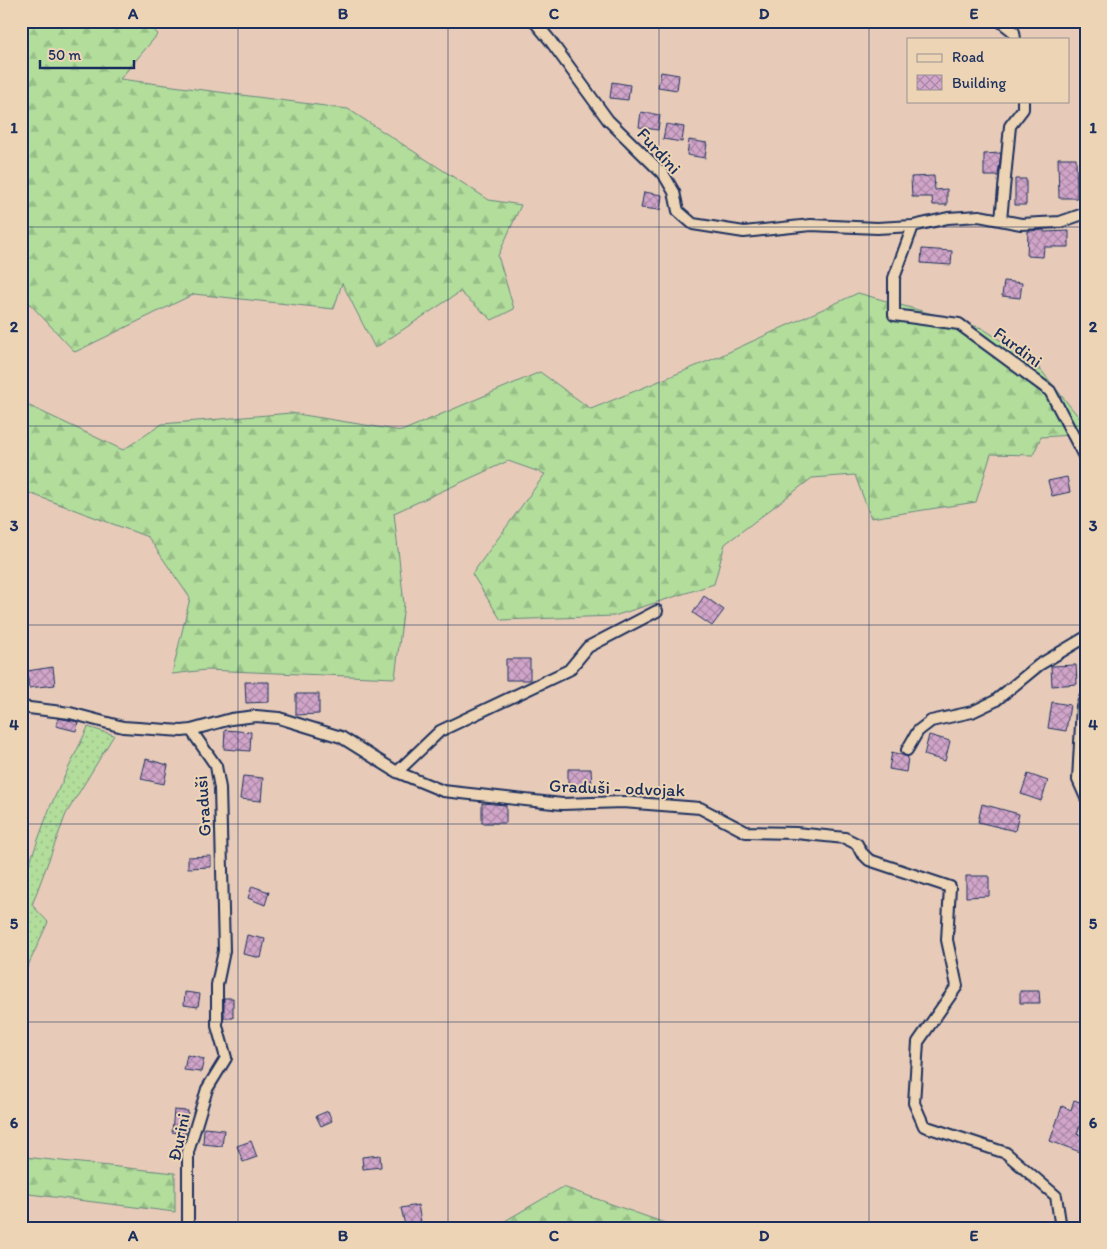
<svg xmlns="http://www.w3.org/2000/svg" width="1107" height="1249" font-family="Itim,sans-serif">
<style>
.grass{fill:url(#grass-dots);stroke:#66867c}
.forest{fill:url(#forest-firs);stroke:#66867c}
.building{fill:url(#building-cross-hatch);stroke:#1b2f5e}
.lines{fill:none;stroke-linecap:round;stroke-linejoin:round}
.minor-casing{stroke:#1b2f5e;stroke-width:14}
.minor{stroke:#ecd4b4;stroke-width:10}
.grid{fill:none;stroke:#1b2f5e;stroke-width:1;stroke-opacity:0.55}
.labels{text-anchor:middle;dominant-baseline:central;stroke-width:4;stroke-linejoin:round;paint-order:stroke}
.street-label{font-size:18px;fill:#1b2f5e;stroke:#ecd4b4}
.neatline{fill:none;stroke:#1b2f5e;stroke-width:2}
.grid-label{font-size:16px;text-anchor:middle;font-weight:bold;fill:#1b2f5e}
</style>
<defs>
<pattern id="grass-dots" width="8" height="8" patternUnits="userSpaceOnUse" patternTransform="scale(1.25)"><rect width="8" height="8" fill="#b2dd9b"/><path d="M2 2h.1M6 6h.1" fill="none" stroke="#98be88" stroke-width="1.8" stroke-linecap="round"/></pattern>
<pattern id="forest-firs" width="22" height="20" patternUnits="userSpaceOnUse" patternTransform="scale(1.25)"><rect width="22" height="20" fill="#b2dd9b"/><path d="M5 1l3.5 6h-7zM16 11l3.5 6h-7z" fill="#98be88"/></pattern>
<pattern id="building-cross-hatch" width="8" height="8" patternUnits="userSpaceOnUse" patternTransform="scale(1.25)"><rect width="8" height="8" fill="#d1a5c9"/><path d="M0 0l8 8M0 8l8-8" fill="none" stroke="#a987a6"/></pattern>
</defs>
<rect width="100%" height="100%" fill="#e7cbb8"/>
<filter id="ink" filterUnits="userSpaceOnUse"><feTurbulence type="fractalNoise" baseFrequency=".02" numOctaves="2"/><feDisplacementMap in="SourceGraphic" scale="10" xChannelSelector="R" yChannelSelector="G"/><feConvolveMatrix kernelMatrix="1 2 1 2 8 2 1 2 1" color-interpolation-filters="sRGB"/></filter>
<g filter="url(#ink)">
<!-- grass -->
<path class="grass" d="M88,727L114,735L66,814L32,905L48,922L21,981V881H23L50,807Z"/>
<!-- forest -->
<path class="forest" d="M21,21H144L158,34L120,79L348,109L489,200L521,205L498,256L514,309L492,320L460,292L375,348L342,283L334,309L194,294L75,352L30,304H21Z
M858,293L982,328L1036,364L1086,426V434L1041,437L1033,455L991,454L976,502L871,518L855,475L812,478L725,544L714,584L614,616L501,620L472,574L545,474L508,461L394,513L404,604L395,678L206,670L172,674L190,598L148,537L21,490V402L123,450L162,424L291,413L402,431L540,372L591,409L718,357Z
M24,1157L175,1173V1212L21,1193V1158Z
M563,1187L679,1228H493Z"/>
<!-- building -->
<path class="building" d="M661,72L679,75L677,90L658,87Z
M612,82L630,85L628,100L610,98Z
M641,112L660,115L658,130L639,127Z
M666,124L684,127L682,142L663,139Z
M689,140L707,143L705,158L687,155Z
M1001,153L998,176H984V154Z
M1058,158H1076L1077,198H1059Z
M934,176L935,190L947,189V205H933L932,197H912L911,177Z
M1015,179H1026V205H1015Z
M644,192L662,195L660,210L641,208Z
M1044,230V232L1069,231V247H1044L1043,257L1027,256L1028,231Z
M922,249L952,251L951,265L921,263Z
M1004,281L1022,283L1020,298L1002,296Z
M1067,477L1070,492L1052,496L1048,481Z
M704,596L724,610L712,626L693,613Z
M506,659H530V680H506Z
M1076,665L1077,684L1052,686L1051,666Z
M53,667L55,685L29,688L27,671Z
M245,682H269V702L246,703Z
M296,694H319V714L296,715Z
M1052,702L1070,705L1066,731L1048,728Z
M58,718L78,722L76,731L56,726Z
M225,730L251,732L250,751L224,749Z
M929,735L950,741L945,761L924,755Z
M892,752L908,757L906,772L889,769Z
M146,759L168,765L164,784L141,779Z
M568,769H591L592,789H568Z
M1028,774L1048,781L1041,801L1021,794Z
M243,776L263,778L261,801L240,799Z
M482,803L506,805V823H482Z
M982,804L1019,814L1015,831L978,822Z
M211,856V867L188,868V857Z
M966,876H989V896L966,897Z
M252,886L269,892L265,905L248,898Z
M247,935L265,939L261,958L243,954Z
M1020,991H1039L1040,1003H1020Z
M185,992L200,994L198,1007L184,1005Z
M224,998H233V1018H224Z
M187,1055L204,1059L201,1072L184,1070Z
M1074,1100L1086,1104V1109L1077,1134L1086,1137V1154L1050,1141L1062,1106L1071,1110Z
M174,1110L188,1111L185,1134L172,1132Z
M328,1111L332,1121L321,1126L316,1116Z
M204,1128L224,1130L222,1146L203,1144Z
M251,1141L257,1157L243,1162L237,1146Z
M380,1155L381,1167L363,1169L362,1157Z
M418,1205L421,1222L405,1225L401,1208Z"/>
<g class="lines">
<!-- minor casing -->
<g class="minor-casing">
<path id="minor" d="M534,21L549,39L608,120L664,175L674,192L678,211L693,224L744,232L811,225L877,228L913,226L948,218L979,216L1021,224L1060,222L1086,213
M1000,21L1014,32L1015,39
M1001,220L1010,126L1023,109V101
M913,226L894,278V315L959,324L1050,391L1086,460
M1086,695L1082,706L1078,780L1086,798
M21,707L70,713L123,727L182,731L191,730L216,766L220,788L224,951L217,985V1026L226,1058L207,1089L188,1152V1228
M191,730L231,719L256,716L279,718L341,737L397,772L443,791L562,804L623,802L700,808L746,832L796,833L845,838L857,844L861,852L869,860L950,887L947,940L957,986L918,1042L914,1103L924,1126L1006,1153L1056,1196L1061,1228
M907,750L918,731L931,721L972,712L995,701L1039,665L1086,637
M397,772L440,731L569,670L588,647L657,611"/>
</g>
<!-- minor -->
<use href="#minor" class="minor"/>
</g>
</g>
<!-- grid -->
<path class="grid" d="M238,21V1228M448,21V1228M659,21V1228M869,21V1228M21,227H1086M21,426H1086M21,625H1086M21,824H1086M21,1022H1086"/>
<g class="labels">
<!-- street labels -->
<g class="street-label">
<text transform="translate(659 151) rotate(48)">Furdini</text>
<text transform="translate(1018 347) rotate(36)">Furdini</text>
<text transform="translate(617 788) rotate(2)">Graduši - odvojak</text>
<text transform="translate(203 806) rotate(-94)">Graduši</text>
<text transform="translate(179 1137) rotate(-78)">Đurini</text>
</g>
</g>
<!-- margin -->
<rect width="1107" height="1249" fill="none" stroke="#ecd4b4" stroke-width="55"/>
<!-- legend -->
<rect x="907" y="38" width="162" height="65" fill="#ecd4b4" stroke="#989292"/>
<rect x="917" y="54" width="25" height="8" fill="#ecd4b4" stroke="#989292"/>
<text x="952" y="62" font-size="15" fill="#1b2f5e">Road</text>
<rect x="917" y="75" width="25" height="15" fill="url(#building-cross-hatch)" stroke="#989292"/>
<text x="952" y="88" font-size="15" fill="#1b2f5e">Building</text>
<!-- scale -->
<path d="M40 60v8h94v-8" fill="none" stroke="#1b2f5e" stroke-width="2.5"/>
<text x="48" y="60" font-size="15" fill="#1b2f5e" stroke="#ecd4b4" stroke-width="4" paint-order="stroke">50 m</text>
<rect x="28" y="28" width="1052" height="1194" class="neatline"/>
<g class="grid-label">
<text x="133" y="19">A</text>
<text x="343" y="19">B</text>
<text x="554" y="19">C</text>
<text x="764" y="19">D</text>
<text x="974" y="19">E</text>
<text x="14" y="133">1</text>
<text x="1093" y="133">1</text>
<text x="14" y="332">2</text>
<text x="1093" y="332">2</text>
<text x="14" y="531">3</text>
<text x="1093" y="531">3</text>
<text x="14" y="730">4</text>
<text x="1093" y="730">4</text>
<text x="14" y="929">5</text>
<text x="1093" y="929">5</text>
<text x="14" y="1128">6</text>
<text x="1093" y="1128">6</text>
<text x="133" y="1241">A</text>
<text x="343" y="1241">B</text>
<text x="554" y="1241">C</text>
<text x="764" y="1241">D</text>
<text x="974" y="1241">E</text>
</g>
</svg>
